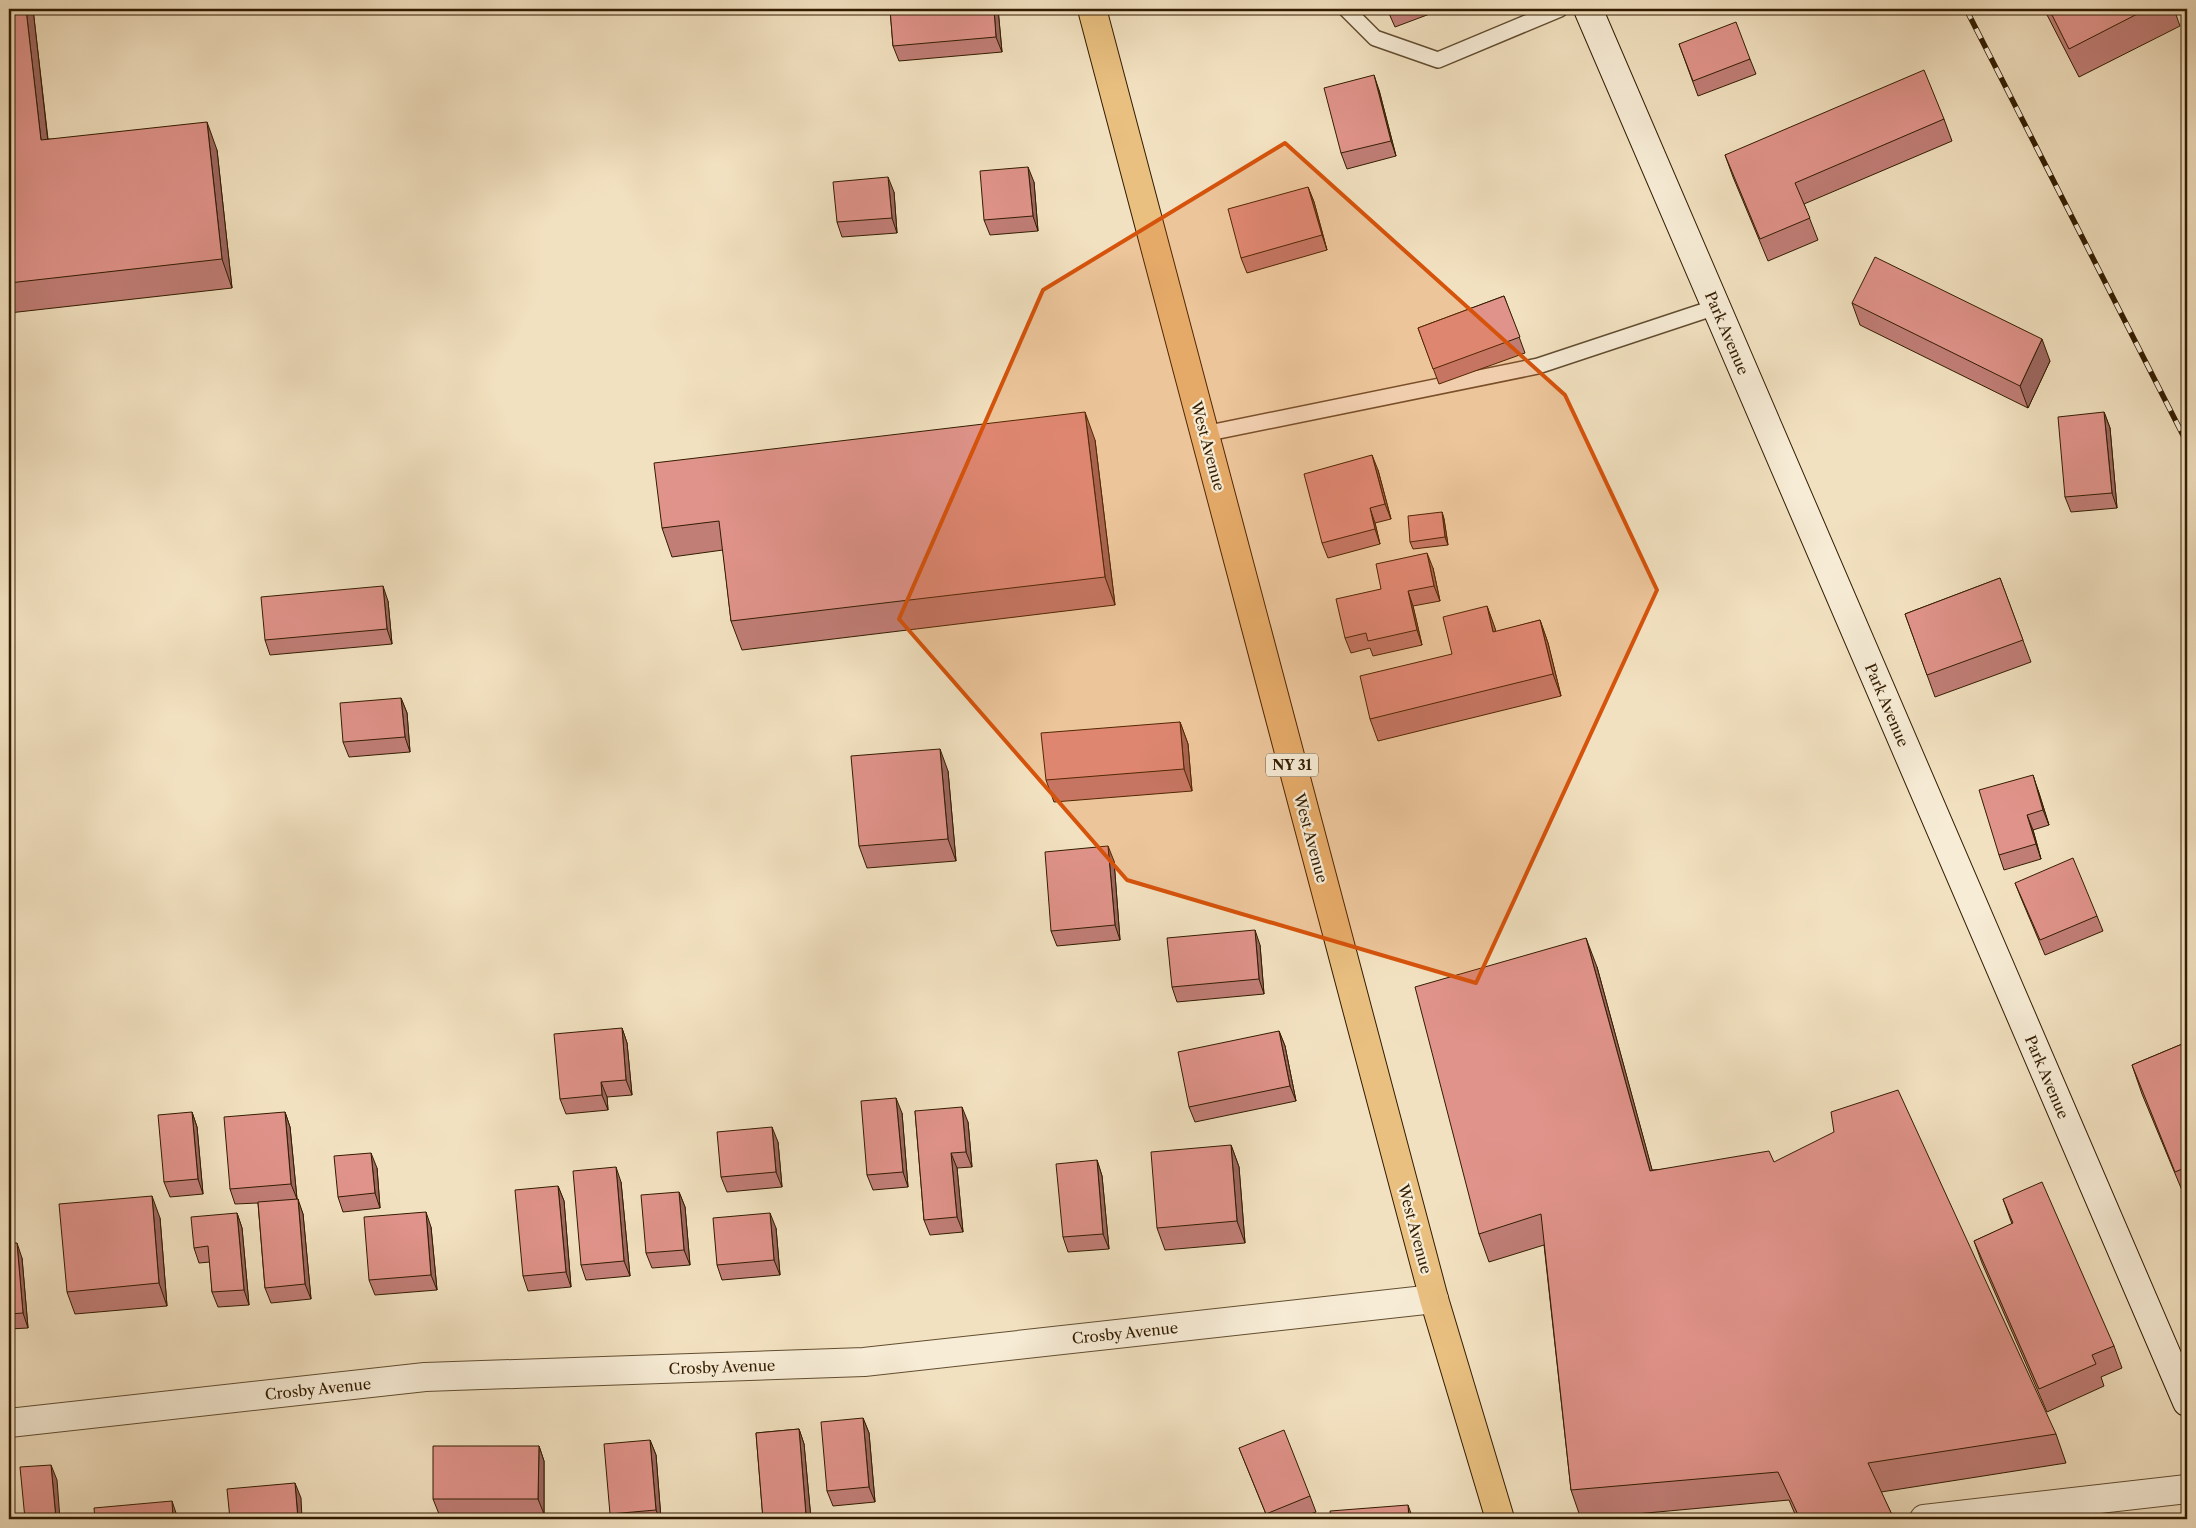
<svg xmlns="http://www.w3.org/2000/svg" width="2196" height="1528" font-family="'Libre Caslon Text',serif">
<style>
.lines{fill:none;stroke-linecap:round;stroke-linejoin:round}
.service-casing{stroke:#624d30;stroke-width:18}
.minor-casing{stroke:#624d30;stroke-width:30}
.secondary-casing{stroke:#321c00;stroke-width:30}
.trunk-casing{stroke:#321c00;stroke-width:30}
.service{stroke:#f7ecd6;stroke-width:15}
.minor{stroke:#f7ecd6;stroke-width:28}
.secondary{stroke:#f7ecd6;stroke-width:28}
.trunk{stroke:#e9c080;stroke-width:28}
.rail-casing{stroke:#321c00;stroke-width:5.5}
.rail{stroke:#f7ecd6;stroke-width:4;stroke-dasharray:11;stroke-linecap:butt}
.wall{fill:#c17e77;stroke:#321c00}
.shaded-wall{fill:#9d6761;stroke:#321c00}
.building{fill:#e0938a;stroke:#321c00}
.marked{fill:#d6530b;fill-opacity:0.2;stroke:#d6530b;stroke-width:4;stroke-linejoin:round}
.labels{text-anchor:middle;dominant-baseline:central;stroke-width:4.5;stroke-linejoin:round;paint-order:stroke}
.shield{fill:#f7ecd6;stroke:#6d5a40;stroke-width:1}
.shield-label{font-size:14px;font-weight:bold;fill:#321c00}
.street-label{font-size:15px;fill:#321c00;stroke:#f7ecd6}
</style>
<rect width="100%" height="100%" fill="#f2e1c0"/>
<filter id="stains"><feTurbulence type="fractalNoise" baseFrequency=".004" numOctaves="4"/><feColorMatrix values="0 0 0 0 .2 0 0 0 0 .09 0 0 0 0 .02 0 0 0 .5 -.17"/></filter>
<radialGradient id="worn" r=".72"><stop offset=".6" stop-color="#630" stop-opacity="0"/><stop offset="1" stop-color="#630" stop-opacity=".3"/></radialGradient>
<g class="lines">
<!-- service casing -->
<g class="service-casing">
<path id="service" d="M1346,9L1375,38L1438,60L1560,9
M1204,434L1538,366L1716,307"/>
</g>
<!-- minor casing -->
<g class="minor-casing">
<path id="minor" d="M9,1423L425,1377L864,1362L1434,1299
M1924,1519L2187,1489"/>
</g>
<!-- secondary casing -->
<g class="secondary-casing">
<path id="secondary" d="M1588,9L2187,1402"/>
</g>
<!-- trunk casing -->
<g class="trunk-casing">
<path id="trunk" d="M1092,9L1434,1299L1500,1519"/>
</g>
<!-- service -->
<use href="#service" class="service"/>
<!-- minor -->
<use href="#minor" class="minor"/>
<!-- secondary -->
<use href="#secondary" class="secondary"/>
<!-- trunk -->
<use href="#trunk" class="trunk"/>
<!-- rail casing -->
<g class="rail-casing">
<path id="rail" d="M1966,9L2187,443"/>
</g>
<!-- rail -->
<use href="#rail" class="rail"/>
</g>
<!-- wall -->
<path class="wall" d="M9,9H33L48,139L217,150L232,288L9,313Z
M890,9H998L1002,52L899,61L893,46Z
M1387,9H1443L1395,27Z
M2044,9H2174L2180,26L2079,77Z
M1679,44L1750,59L1756,74L1698,96Z
M1379,90L1396,156L1347,169L1341,153Z
M1944,119L1952,141L1804,204L1818,240L1768,261L1733,177L1725,155Z
M1034,182L1038,231L990,235L984,220Z
M1308,187L1314,202L1327,250L1247,273L1241,258Z
M894,192L897,233L842,237L837,222Z
M1504,296L1525,353L1439,384L1418,328Z
M1852,303L2050,361L2028,408L1860,325Z
M2104,412L2110,428L2117,508L2071,512L2065,497Z
M1095,440L1115,605L742,650L731,621L723,550L672,557L662,528Z
M1378,470L1391,519L1375,523L1380,544L1328,558L1322,543Z
M1442,512L1444,519L1448,545L1413,549L1410,542Z
M1433,568L1440,601L1413,606L1422,645L1373,656L1370,648L1351,653L1345,638L1381,589Z
M2000,578L2031,662L1935,697L1905,614Z
M388,601L392,644L270,655L265,640Z
M1487,606L1496,632L1540,620L1548,643L1561,696L1378,741L1370,719L1452,654Z
M401,698L407,713L410,752L349,757L343,742Z
M1180,722L1188,744L1192,791L1054,802L1046,780Z
M948,771L956,861L867,868L859,846Z
M2038,790L2049,825L2033,830L2041,859L2004,870L1999,855Z
M1114,861L1120,940L1057,946L1051,931Z
M2015,883L2097,916L2103,931L2045,955L2021,898Z
M1260,945L1264,994L1177,1002L1172,987Z
M1597,967L1652,1170L1774,1162L2056,1434L2066,1463L1881,1492L1894,1519H1797L1789,1500L1581,1519L1571,1490L1544,1245L1489,1262L1479,1234Z
M622,1028L627,1043L632,1095L607,1097L608,1110L566,1114L560,1099Z
M1279,1031L1285,1046L1296,1101L1195,1122L1189,1107Z
M2187,1042V1200H2186L2142,1094L2132,1065Z
M915,1111L968,1122L972,1167L957,1168L963,1232L930,1235L924,1220Z
M192,1112L197,1127L203,1194L170,1197L164,1182Z
M285,1112L290,1127L297,1199L303,1214L311,1299L271,1303L265,1288L258,1203L235,1204L230,1189Z
M902,1113L908,1187L873,1190L867,1175Z
M778,1142L782,1187L727,1192L721,1177Z
M1231,1145L1239,1167L1245,1243L1165,1250L1157,1228Z
M1097,1160L1102,1176L1109,1249L1068,1252L1063,1237Z
M377,1168L380,1208L343,1212L338,1197Z
M621,1182L630,1276L586,1280L581,1265Z
M558,1186L564,1201L571,1287L528,1291L523,1276Z
M679,1192L685,1207L690,1265L652,1268L646,1253Z
M2003,1199L2114,1346L2122,1368L2101,1377L2104,1386L2047,1412L1982,1263L1974,1241L2012,1224Z
M237,1213L242,1228L249,1305L218,1307L212,1292L210,1262L199,1263L194,1248Z
M160,1218L167,1306L75,1314L67,1292Z
M431,1227L437,1290L375,1295L369,1280Z
M776,1228L780,1275L722,1280L717,1265Z
M9,1243L22,1258L28,1328L9,1329Z
M863,1418L869,1433L875,1502L833,1506L827,1491Z
M799,1429L804,1444L811,1519H763L756,1433Z
M650,1440L656,1455L661,1519H612L610,1514Z
M539,1446L544,1461V1514H439L433,1499Z
M1239,1448L1310,1496L1316,1512L1297,1519H1268Z"/>
<!-- shaded-wall -->
<path class="shaded-wall" d="M26,9H33L51,169L41,140Z
M994,9H998L1002,52L996,37Z
M1374,75L1379,90L1396,156L1391,141Z
M207,122L217,150L232,288L222,259Z
M1028,167L1034,182L1038,231L1033,216Z
M888,177L894,192L897,233L892,218Z
M1308,187L1314,202L1327,250L1322,235Z
M2042,339L2050,361L2028,408L2020,386Z
M1085,412L1095,440L1115,605L1105,577Z
M2104,412L2110,428L2117,508L2112,493Z
M1372,455L1378,470L1391,519L1385,504Z
M1370,508L1375,523L1380,544L1375,529Z
M1442,512L1444,519L1448,545L1445,537Z
M1427,553L1433,568L1440,601L1434,586Z
M383,586L388,601L392,644L387,629Z
M1408,591L1413,606L1422,645L1417,630Z
M1487,606L1495,628L1501,654L1493,632Z
M1540,620L1548,643L1561,696L1553,674Z
M401,698L407,713L410,752L405,737Z
M1180,722L1188,744L1192,791L1184,769Z
M940,749L948,771L956,861L948,839Z
M2033,775L2038,790L2049,825L2043,810Z
M2027,815L2033,830L2041,859L2036,844Z
M1108,846L1114,861L1120,940L1115,925Z
M1255,930L1260,945L1264,994L1259,979Z
M1586,938L1597,967L1660,1199L1650,1171Z
M622,1028L627,1043L632,1095L626,1080Z
M1279,1031L1285,1046L1296,1101L1290,1086Z
M601,1082L607,1097L608,1110L602,1095Z
M896,1098L902,1113L908,1187L903,1172Z
M962,1107L968,1122L972,1167L966,1152Z
M192,1112L197,1127L203,1194L198,1179Z
M285,1112L290,1127L297,1199L291,1184Z
M772,1127L778,1142L782,1187L776,1172Z
M1231,1145L1239,1167L1245,1243L1237,1221Z
M371,1153L377,1168L380,1208L375,1193Z
M951,1153L957,1168L963,1232L957,1217Z
M1097,1160L1102,1176L1109,1249L1103,1234Z
M616,1167L621,1182L630,1276L624,1261Z
M558,1186L564,1201L571,1287L566,1272Z
M679,1192L685,1207L690,1265L684,1250Z
M152,1196L160,1218L167,1306L159,1283Z
M298,1199L303,1214L311,1299L305,1284Z
M426,1212L431,1227L437,1290L431,1275Z
M237,1213L242,1228L249,1305L244,1290Z
M770,1213L776,1228L780,1275L774,1260Z
M17,1243L22,1258L28,1328L23,1313Z
M863,1418L869,1433L875,1502L869,1487Z
M799,1429L804,1444L811,1519H808L806,1515Z
M650,1440L656,1455L661,1519H660L656,1510Z
M539,1446L544,1461V1514L538,1499Z
M51,1465L57,1480L60,1519H56Z
M295,1483L301,1498L302,1519H298Z
M172,1501L177,1516V1519H173Z
M1408,1505L1413,1519H1409Z"/>
<!-- building -->
<path class="building" d="M9,9H26L41,140L207,122L222,259L9,283Z
M890,9H994L996,37L893,46Z
M2049,9H2147L2069,49Z
M1736,22L1750,59L1693,81L1679,44Z
M1924,70L1944,119L1795,183L1810,218L1760,239L1725,155Z
M1374,75L1391,141L1341,153L1324,88Z
M1028,167L1033,216L984,220L980,171Z
M888,177L892,218L837,222L833,182Z
M1308,187L1322,235L1241,258L1228,209Z
M1875,257L2042,339L2020,386L1852,303Z
M1504,296L1520,337L1433,369L1418,328Z
M1085,412L1105,577L731,621L719,521L662,528L654,463Z
M2104,412L2112,493L2065,497L2058,417Z
M1372,455L1385,504L1370,508L1375,529L1322,543L1304,474Z
M1442,512L1445,537L1410,542L1408,516Z
M1427,553L1434,586L1408,591L1417,630L1368,641L1366,633L1345,638L1336,599L1381,589L1376,564Z
M2000,578L2023,640L1927,675L1905,614Z
M383,586L387,629L265,640L261,597Z
M1487,606L1493,632L1540,620L1553,674L1370,719L1360,676L1452,654L1443,617Z
M401,698L405,737L343,742L340,703Z
M1180,722L1184,769L1046,780L1041,733Z
M940,749L948,839L859,846L851,756Z
M2033,775L2043,810L2027,815L2036,844L1999,855L1979,790Z
M1108,846L1115,925L1051,931L1045,852Z
M2073,858L2097,916L2040,940L2015,883Z
M1255,930L1259,979L1172,987L1167,938Z
M1586,938L1650,1171L1769,1151L1774,1162L1834,1132L1831,1112L1898,1090L2056,1434L1868,1463L1894,1519H1800L1778,1472L1571,1490L1541,1214L1479,1234L1415,987Z
M622,1028L626,1080L601,1082L602,1095L560,1099L554,1034Z
M1279,1031L1290,1086L1189,1107L1178,1052Z
M2187,1042V1167L2175,1172L2132,1065Z
M896,1098L903,1172L867,1175L861,1101Z
M962,1107L966,1152L951,1153L957,1217L924,1220L915,1111Z
M192,1112L198,1179L164,1182L158,1115Z
M285,1112L291,1184L230,1189L224,1117Z
M772,1127L776,1172L721,1177L717,1132Z
M1231,1145L1237,1221L1157,1228L1151,1152Z
M371,1153L375,1193L338,1197L334,1156Z
M1097,1160L1103,1234L1063,1237L1056,1164Z
M616,1167L624,1261L581,1265L573,1171Z
M2042,1182L2114,1346L2092,1355L2096,1364L2039,1389L1974,1241L2013,1223L2003,1199Z
M558,1186L566,1272L523,1276L515,1190Z
M679,1192L684,1250L646,1253L641,1195Z
M152,1196L159,1283L67,1292L59,1204Z
M298,1199L305,1284L265,1288L258,1202Z
M426,1212L431,1275L369,1280L364,1217Z
M237,1213L244,1290L212,1292L208,1246L194,1248L191,1217Z
M770,1213L774,1260L717,1265L713,1218Z
M9,1243H17L23,1313L9,1314Z
M863,1418L869,1487L827,1491L821,1422Z
M799,1429L806,1515L763,1519L756,1433Z
M1284,1430L1310,1496L1266,1514L1239,1448Z
M650,1440L656,1510L610,1514L604,1444Z
M433,1446H539L538,1499H433Z
M51,1465L56,1519H25L20,1467Z
M295,1483L298,1519H230L227,1489Z
M172,1501L173,1519H95L94,1508Z
M1408,1505L1409,1519H1331L1330,1511Z"/>
<!-- marked area -->
<path class="marked" d="M1285,143L1565,395L1657,590L1476,983L1127,880L899,619L1043,290Z"/>
<g class="labels">
<!-- shield labels -->
<rect class="shield" x="1266" y="753.5" width="52" height="23" rx="4"/>
<g class="shield-label">
<text x="1292" y="765">NY 31</text>
</g>
<!-- street labels -->
<g class="street-label">
<text transform="translate(1727 333) rotate(67)">Park Avenue</text>
<text transform="translate(1208 446) rotate(75)">West Avenue</text>
<text transform="translate(1887 705) rotate(67)">Park Avenue</text>
<text transform="translate(1311 838) rotate(75)">West Avenue</text>
<text transform="translate(2047 1077) rotate(67)">Park Avenue</text>
<text transform="translate(1415 1229) rotate(75)">West Avenue</text>
<text transform="translate(1125 1333) rotate(-6)">Crosby Avenue</text>
<text transform="translate(722 1367) rotate(-2)">Crosby Avenue</text>
<text transform="translate(318 1389) rotate(-6)">Crosby Avenue</text>
</g>
</g>
<!-- margin -->
<rect width="2196" height="1528" fill="none" stroke="#f2e1c0" stroke-width="30"/>
<rect x="10" y="10" width="2176" height="1508" fill="none" stroke="#321c00" stroke-width="2.5"/>
<rect x="15" y="15" width="2166" height="1498" fill="none" stroke="#321c00"/>
<rect width="100%" height="100%" filter="url(#stains)"/>
<rect width="100%" height="100%" fill="url(#worn)"/>
</svg>
